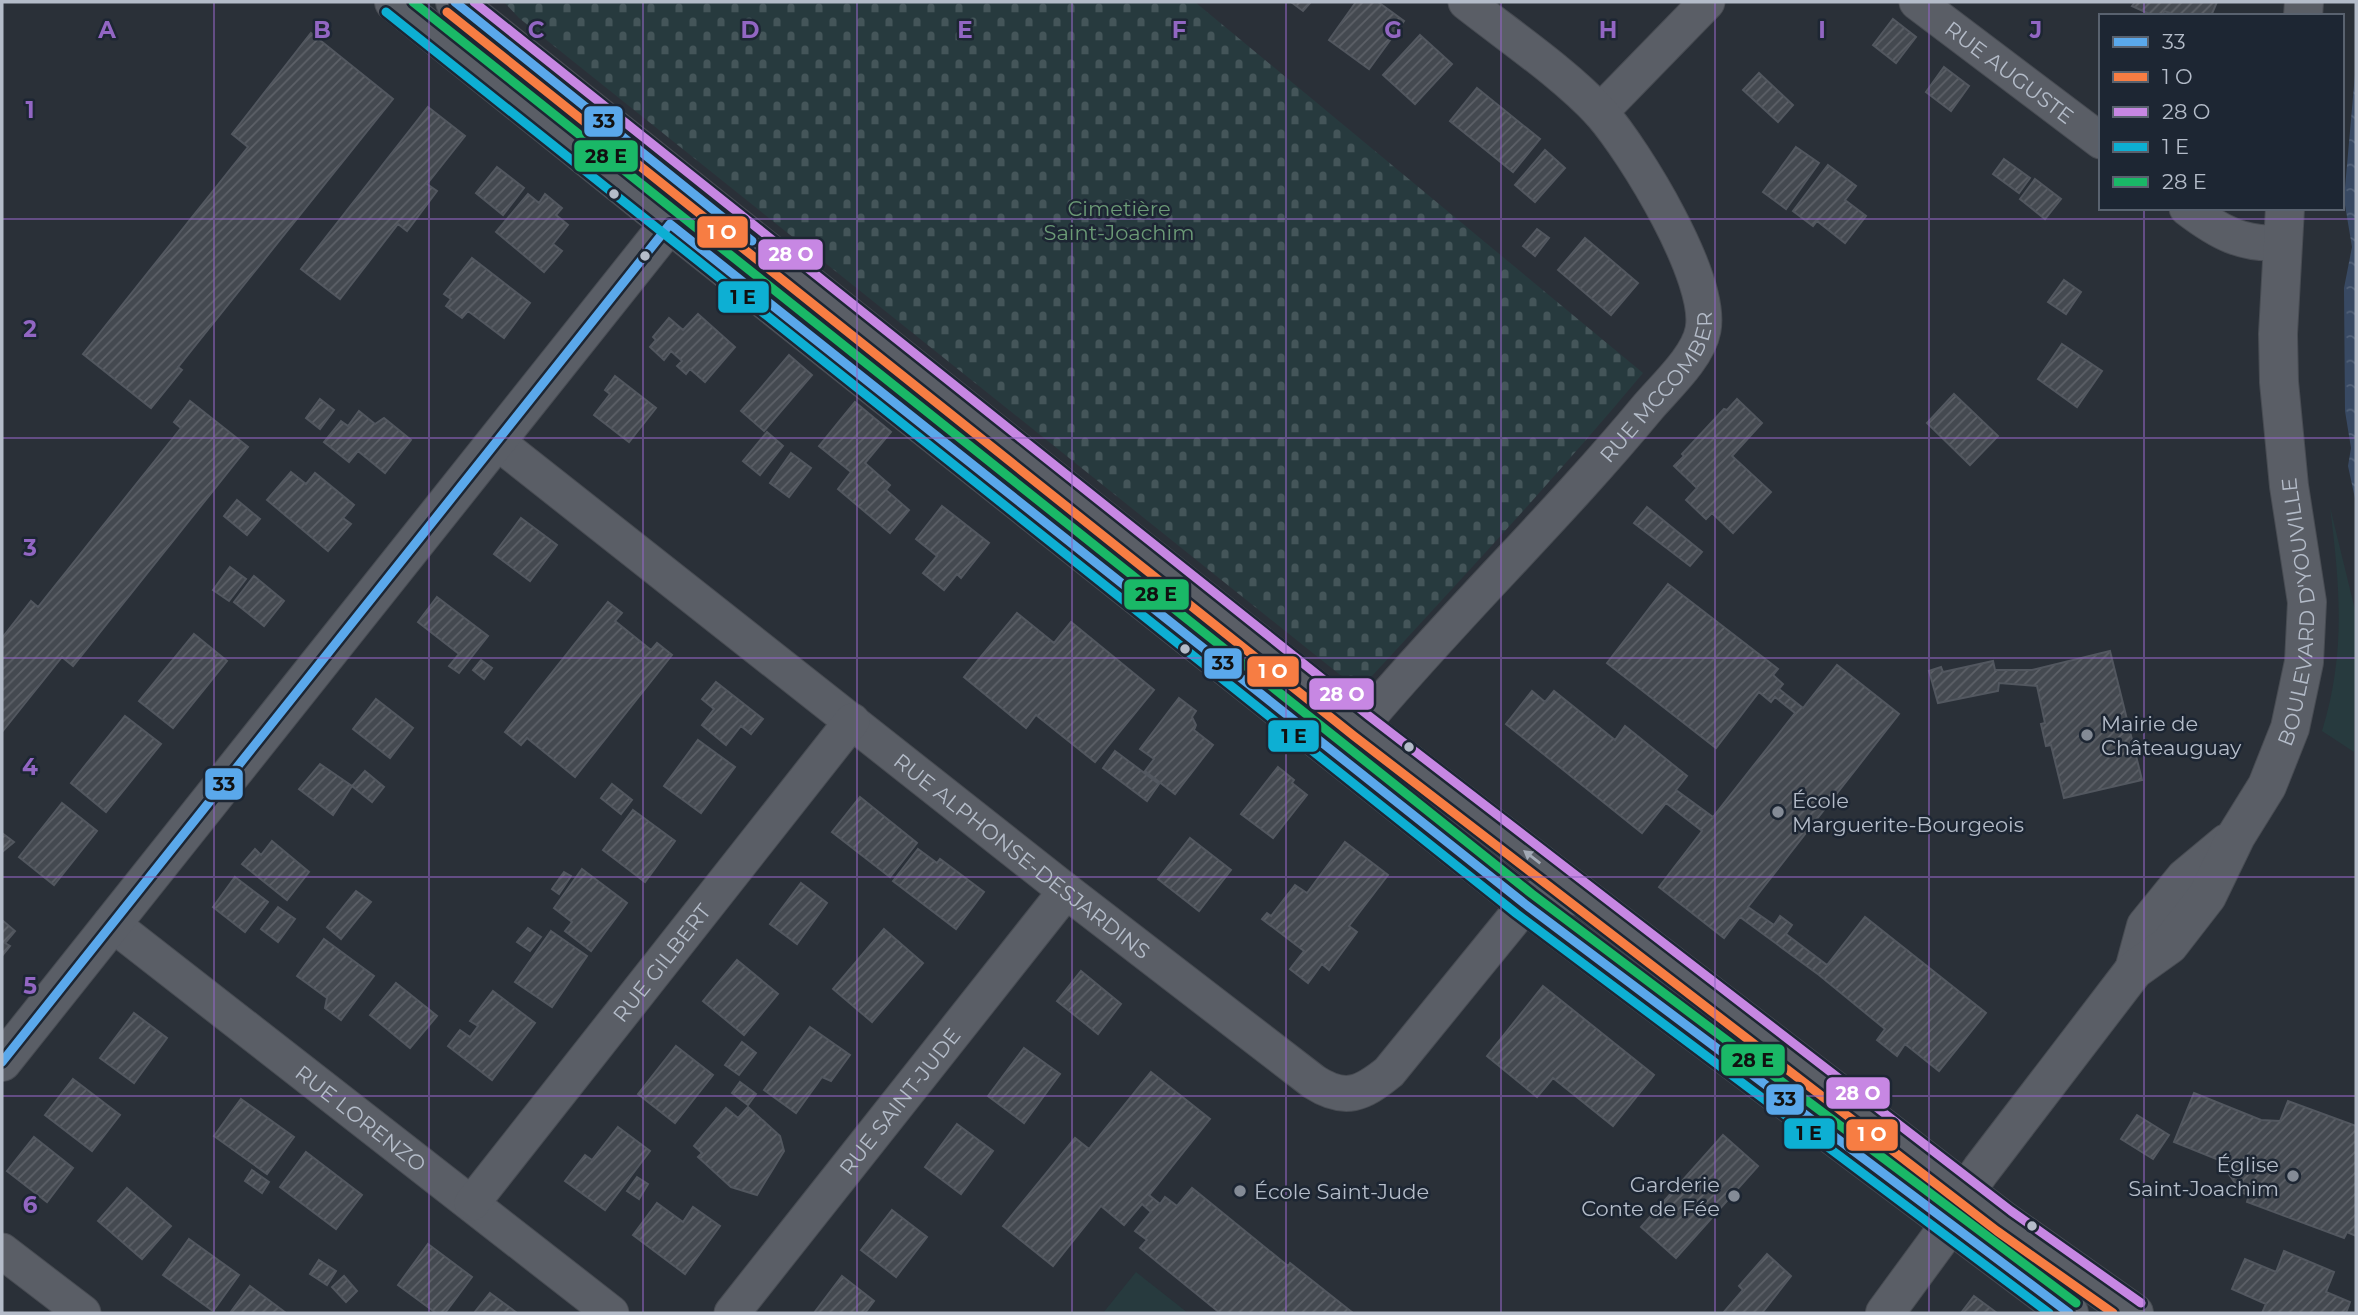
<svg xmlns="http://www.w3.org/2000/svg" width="2358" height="1315" font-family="Montserrat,sans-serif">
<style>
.green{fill:#273a3e}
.cemetery{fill:url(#cemetery-stones)}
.water{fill:url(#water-ripples)}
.building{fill:url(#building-hatch);stroke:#52575f;stroke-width:2}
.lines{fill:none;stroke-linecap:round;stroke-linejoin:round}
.minor-casing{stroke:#484c53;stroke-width:37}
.tertiary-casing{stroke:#484c53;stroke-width:40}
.minor{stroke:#5a5e66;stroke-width:35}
.tertiary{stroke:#5a5e66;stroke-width:38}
.bus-1-casing{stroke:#1d2633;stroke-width:14}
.bus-2-casing{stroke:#1d2633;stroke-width:14}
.bus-3-casing{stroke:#1d2633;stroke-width:14}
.bus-4-casing{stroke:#1d2633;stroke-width:14}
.bus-5-casing{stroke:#1d2633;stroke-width:14}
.bus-1{stroke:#5aa8eb;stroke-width:9}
.bus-2{stroke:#f77d43;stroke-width:9}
.bus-3{stroke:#c787e3;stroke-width:9}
.bus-4{stroke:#0dafd3;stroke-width:9}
.bus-5{stroke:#1ab867;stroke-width:9}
.oneway{fill:#a2a9b5}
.grid{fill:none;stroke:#9266c3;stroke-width:2;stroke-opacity:0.55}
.bus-dot{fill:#b4bcc9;stroke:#1d2633;stroke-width:2.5}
.poi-dot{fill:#848b96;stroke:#1d2633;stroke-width:2.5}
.labels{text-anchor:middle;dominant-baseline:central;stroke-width:5;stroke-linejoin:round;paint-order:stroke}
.street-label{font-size:21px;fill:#b4bcc9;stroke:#1d2633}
.park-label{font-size:21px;fill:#6b9a76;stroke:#1d2633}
.poi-label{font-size:21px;fill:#b4bcc9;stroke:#1d2633;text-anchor:start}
.grid-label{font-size:23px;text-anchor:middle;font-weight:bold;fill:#9266c3;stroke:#1d2633;stroke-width:5;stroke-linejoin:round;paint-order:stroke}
.line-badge{stroke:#1d2633;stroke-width:2.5}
.badge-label{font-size:19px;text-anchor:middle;font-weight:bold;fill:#fff}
.pale-badge-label{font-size:19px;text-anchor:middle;font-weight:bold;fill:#111}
</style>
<defs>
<pattern id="cemetery-stones" width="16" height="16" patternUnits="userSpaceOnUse" patternTransform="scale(1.75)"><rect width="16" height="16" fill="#273a3e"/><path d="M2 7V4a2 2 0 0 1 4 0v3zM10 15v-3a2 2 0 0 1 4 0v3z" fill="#445559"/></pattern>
<pattern id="water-ripples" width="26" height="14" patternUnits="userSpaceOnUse" patternTransform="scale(1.75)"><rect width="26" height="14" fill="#384963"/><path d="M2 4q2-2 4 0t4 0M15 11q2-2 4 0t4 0" fill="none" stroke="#526178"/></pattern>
<pattern id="building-hatch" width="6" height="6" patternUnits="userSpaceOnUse" patternTransform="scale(1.75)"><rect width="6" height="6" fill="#444950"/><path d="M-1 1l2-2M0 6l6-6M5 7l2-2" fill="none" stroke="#5d6168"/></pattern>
</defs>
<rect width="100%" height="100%" fill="#2a3038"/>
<!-- green -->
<path class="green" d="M2330,507L2356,614L2354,752L2322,731C2346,653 2340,587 2330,507Z
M1136,1272L1188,1313H1103Z"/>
<!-- cemetery -->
<path class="cemetery" d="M504,2H1195L1643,373C1552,482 1455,586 1359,690L519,18Z"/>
<!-- water -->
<path class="water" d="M2356,63V503L2348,466L2351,448L2345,411L2344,288L2352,247L2344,199Z"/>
<!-- building -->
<path class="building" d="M1291,2H1311L1303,11Z
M1356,2H1378L1404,21L1369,69L1329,40Z
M2135,2H2217L2211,16H2169L2170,13L2164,11L2162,16H2154L2132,6Z
M1893,19L1916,37L1896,63L1873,45Z
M311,33L393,99L178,367L182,370L151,408L83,354L248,147L232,134Z
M1420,35L1452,64L1415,104L1383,75Z
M1944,67L1969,86L1951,111L1926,92Z
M1759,73L1793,105L1778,122L1743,90Z
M1477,88L1540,139L1513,172L1450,121Z
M428,107L465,136L427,184L437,191L407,231L398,224L340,299L301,269Z
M1796,147L1819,163L1786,209L1763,192Z
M1545,150L1565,168L1535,202L1515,185Z
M2004,159L2030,178L2019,193L1993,174Z
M1828,165L1856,186L1845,200L1866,216L1845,243L1817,221L1813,226L1793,211Z
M497,167L524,188L503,215L476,193Z
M2035,179L2061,199L2045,219L2020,199Z
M528,194L539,203L545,194L562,208L556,215L568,225L553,244L562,251L544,272L496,232Z
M1537,229L1549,238L1535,256L1523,246Z
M1585,238L1638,283L1611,315L1558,270Z
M472,258L530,303L504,338L468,311L462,318L446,306L451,299L444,294Z
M2064,280L2081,292L2066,314L2048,302Z
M698,314L735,347L705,382L690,369L686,374L677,366L682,361L671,351L664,360L650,347L656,340L653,337L669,318L683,330Z
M2062,344L2102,371L2077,407L2038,379Z
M789,355L812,375L764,431L741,411Z
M615,376L656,408L629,442L594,415L610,394L605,390Z
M1954,394L1998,436L1970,465L1927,423Z
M320,399L334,410L320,429L306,418Z
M1737,399L1762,423L1732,456L1771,492L1733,533L1712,513L1706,519L1686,500L1697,488L1674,466L1684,456L1682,454L1724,409L1727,410Z
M190,401L248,447L73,666L62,657L2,732V638L31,601L38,607L181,428L174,422Z
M855,402L891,432L865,463L890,485L886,490L909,510L890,533L838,489L851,472L819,446Z
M359,411L375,424L384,418L411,440L385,473L358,451L349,462L324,442L341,421L348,426Z
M767,432L783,446L760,475L743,461Z
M791,453L811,468L789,497L770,483Z
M291,472L306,484L315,473L354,505L343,518L351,524L328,551L267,500Z
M237,500L260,519L247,535L224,516Z
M942,506L989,543L961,578L957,574L944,590L923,573L937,556L916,539Z
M1647,507L1702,552L1690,566L1634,523Z
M521,518L557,545L530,581L494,554Z
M230,567L246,579L229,601L213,590Z
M254,576L284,601L264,626L234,602Z
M1668,584L1778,669L1773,675L1783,684L1779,689L1803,708L1837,665L1899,714L1748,907L1774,925L1780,916L1792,925L1786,934L1827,965L1865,917L1986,1013L1939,1071L1905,1044L1897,1056L1877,1040L1885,1029L1819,975L1740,917L1724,938L1659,887L1702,831L1666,803L1642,833L1506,724L1532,691L1545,702L1554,691L1615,740L1625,726L1687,776L1676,790L1713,817L1795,713L1775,697L1771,702L1759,692L1716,748L1607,663Z
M437,597L488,636L459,673L449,666L459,654L418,622Z
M608,602L622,613L615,621L651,650L657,643L672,655L575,777L527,738L521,745L505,732Z
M1017,613L1054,643L1071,622L1154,690L1095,762L1036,715L1026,728L964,677Z
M194,634L227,661L173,728L139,701Z
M2110,651L2142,780L2064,798L2051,745L2046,746L2041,724L2045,723L2037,686L1999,683L1998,691L1938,703L1929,671L1941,667L1943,672L1993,661L1995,670H2032Z
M481,660L492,668L484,679L473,670Z
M716,682L763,719L751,734L741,726L726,745L702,725L714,709L702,699Z
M1179,698L1196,711L1192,717L1196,725L1194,730L1213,745L1175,794L1145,771L1154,759L1140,749Z
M376,699L413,728L390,758L353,729Z
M125,716L161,744L106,812L71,783Z
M698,740L735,767L701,813L664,786Z
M1115,751L1159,784L1147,801L1103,768Z
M320,764L352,786L333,815L299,789Z
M1278,767L1294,780L1292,783L1307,795L1273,838L1241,814Z
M365,771L384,787L372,802L352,786Z
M612,784L632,800L621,814L601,798Z
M860,797L917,843L890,877L832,832Z
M62,803L97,831L54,885L19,857Z
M633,810L675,841L645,882L603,850Z
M2,833L14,842L2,852Z
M1190,838L1231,870L1199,911L1158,879Z
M272,841L309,872L287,900L242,864L255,849L261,855Z
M1345,842L1388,875L1349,926L1357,932L1329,970L1322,964L1308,983L1290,969L1304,951L1262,919L1267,913L1271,916L1295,885L1307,893Z
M918,849L937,863L940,859L984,892L956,929L893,881Z
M582,869L627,903L591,951L565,931L572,922L554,908Z
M564,872L571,876L559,894L552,889Z
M235,877L268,902L245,932L213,907Z
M801,883L827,903L797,944L770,924Z
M356,891L371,902L341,939L327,927Z
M278,907L295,919L278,942L261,929Z
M2,920L15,931L5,943L10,946L2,956Z
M528,928L541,937L530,951L517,942Z
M884,929L923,963L872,1022L833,989Z
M551,931L587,956L552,1007L515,982Z
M324,939L374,976L341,1020L325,1008L327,998L297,976Z
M737,960L778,994L744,1035L703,1001Z
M1081,971L1121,1004L1098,1034L1057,1001Z
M396,983L437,1016L410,1048L370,1015Z
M1543,986L1654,1075L1613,1126L1553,1078L1537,1097L1487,1056Z
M493,991L535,1023L492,1080L448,1046L460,1030L470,1037L478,1026L470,1021Z
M134,1013L167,1038L134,1083L100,1058Z
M810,1027L850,1055L831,1081L822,1077L796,1113L764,1090Z
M742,1042L756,1053L739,1075L725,1065Z
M676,1046L713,1075L675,1123L638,1094Z
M1024,1048L1060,1074L1024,1123L988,1096Z
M1151,1072L1210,1119L1149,1195L1160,1204L1165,1197L1177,1206L1192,1188L1288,1266L1290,1263L1353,1313H1220L1140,1248L1147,1240L1135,1231L1151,1212L1142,1204L1124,1225L1101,1206L1053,1266L1003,1226L1075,1138L1089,1149Z
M73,1079L120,1115L92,1151L45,1115Z
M740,1082L756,1094L748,1105L732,1093Z
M2194,1093L2261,1120L2280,1121L2288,1101L2356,1126V1236L2347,1232L2344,1238L2247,1202L2249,1195L2242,1193L2219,1160L2174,1142Z
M241,1099L294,1137L267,1174L214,1136Z
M748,1107L780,1136L784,1151L757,1195L731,1187L698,1157L702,1153L694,1146L726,1108L738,1118Z
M2137,1115L2169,1135L2153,1159L2121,1139Z
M957,1124L993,1151L961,1194L925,1167Z
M618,1127L650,1151L605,1210L565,1181L585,1155L592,1160Z
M1723,1135L1758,1166L1676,1258L1641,1227Z
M34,1137L73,1168L47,1202L7,1171Z
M306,1152L362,1195L336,1229L280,1187Z
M252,1170L269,1182L262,1193L245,1181Z
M637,1177L648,1184L639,1199L627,1191Z
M127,1188L171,1226L142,1259L98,1221Z
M657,1203L683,1222L693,1207L720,1226L685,1274L633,1235Z
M892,1210L927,1237L896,1277L861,1250Z
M189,1239L239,1275L213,1311L163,1275Z
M428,1244L472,1277L445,1313H436L398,1285Z
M2284,1251L2334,1272L2326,1292L2350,1302L2346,1313H2262L2266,1304L2232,1289L2245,1259L2276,1272Z
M1767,1254L1791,1276L1762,1313H1723L1743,1290L1739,1286Z
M319,1260L336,1271L327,1285L310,1274Z
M344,1276L357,1291L346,1302L332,1287Z
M842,1276L874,1301L865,1313H814Z
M250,1286L286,1313H230Z
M490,1293L517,1313H474Z
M1974,1296L1997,1313H1961Z"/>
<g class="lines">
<!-- minor casing -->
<g class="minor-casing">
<g id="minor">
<path id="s1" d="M1917,2L2101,141"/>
<path d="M1600,112L1707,2"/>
<path d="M2187,208C2217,231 2244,247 2283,242"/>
<path id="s2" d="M496,441L1066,891L1314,1082C1345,1102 1362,1094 1389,1072L1529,900L1546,894L1586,899"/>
<path id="s3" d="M1361,726C1453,616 1557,517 1648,407C1666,386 1698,357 1703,330C1713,279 1635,152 1601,113C1564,73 1509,36 1466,2"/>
<path id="s4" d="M111,923L611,1313"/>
<path id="s5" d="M472,1203L852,721"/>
<path d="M2,1251L83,1313"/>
<path id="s6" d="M732,1313L1066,891"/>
</g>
</g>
<!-- tertiary casing -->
<g class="tertiary-casing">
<g id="tertiary">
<path d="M394,2L670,224L1525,904L2069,1313"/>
<path d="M455,2L1361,726L2004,1221L2134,1313"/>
<path d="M2303,16L2304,2"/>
<path d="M2134,970L2146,926L2185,878L2227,843"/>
<path d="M2,1062L685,204"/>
<path id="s7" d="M1885,1313L1951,1223L1966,1191L1981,1170L2134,970L2169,945L2207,896L2236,836L2267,786L2290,728L2304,662L2307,602L2289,486L2279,382L2278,334L2285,208"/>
</g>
</g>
<!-- minor -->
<use href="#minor" class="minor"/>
<!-- tertiary -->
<use href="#tertiary" class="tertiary"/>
<!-- bus-1 casing -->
<g class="bus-1-casing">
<path id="bus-1" d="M455,2L752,241
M2,1062L670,224L1525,904L2069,1313"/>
</g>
<!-- bus-2 casing -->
<g class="bus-2-casing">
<path id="bus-2" d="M447,12L1354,736L1997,1231L2113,1313"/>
</g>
<!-- bus-3 casing -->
<g class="bus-3-casing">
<path id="bus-3" d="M474,2L1369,716L2011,1211L2141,1303"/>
</g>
<!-- bus-4 casing -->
<g class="bus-4-casing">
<path id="bus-4" d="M386,12L1517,914L2049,1313"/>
</g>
<!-- bus-5 casing -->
<g class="bus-5-casing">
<path id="bus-5" d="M413,2L1532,894L2076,1303"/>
</g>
<!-- bus-1 -->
<use href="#bus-1" class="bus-1"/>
<!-- bus-2 -->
<use href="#bus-2" class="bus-2"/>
<!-- bus-3 -->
<use href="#bus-3" class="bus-3"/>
<!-- bus-4 -->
<use href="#bus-4" class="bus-4"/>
<!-- bus-5 -->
<use href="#bus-5" class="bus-5"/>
</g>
<!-- one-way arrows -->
<defs><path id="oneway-solid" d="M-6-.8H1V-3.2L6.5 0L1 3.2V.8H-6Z" transform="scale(1.75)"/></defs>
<use class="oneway" href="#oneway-solid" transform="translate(1532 857) rotate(-142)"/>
<!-- grid -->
<path class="grid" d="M214,2V1313M429,2V1313M643,2V1313M857,2V1313M1072,2V1313M1286,2V1313M1501,2V1313M1715,2V1313M1929,2V1313M2144,2V16M2144,208V1313M2,219H2356M2,438H2356M2,658H2356M2,877H2356M2,1096H2356"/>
<!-- markers -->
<g class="bus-dot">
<circle cx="614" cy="194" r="6"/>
<circle cx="645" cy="256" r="6"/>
<circle cx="1185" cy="649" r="6"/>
<circle cx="1409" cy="747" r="6"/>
<circle cx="2032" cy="1226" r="6"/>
</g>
<g class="poi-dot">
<circle cx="2087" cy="735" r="7"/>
<circle cx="1778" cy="812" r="7"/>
<circle cx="2293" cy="1176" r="7"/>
<circle cx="1240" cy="1191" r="7"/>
<circle cx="1734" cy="1196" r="7"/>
</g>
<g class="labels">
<!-- street labels -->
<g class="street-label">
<text stroke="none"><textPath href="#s1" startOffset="116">RUE AUGUSTE</textPath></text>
<text stroke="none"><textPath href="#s3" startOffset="452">RUE MCCOMBER</textPath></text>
<text stroke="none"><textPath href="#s7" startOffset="835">BOULEVARD D'YOUVILLE</textPath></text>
<text stroke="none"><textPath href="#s2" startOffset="670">RUE ALPHONSE-DESJARDINS</textPath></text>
<text stroke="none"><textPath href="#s5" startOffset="306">RUE GILBERT</textPath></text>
<text stroke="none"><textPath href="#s6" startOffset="270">RUE SAINT-JUDE</textPath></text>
<text stroke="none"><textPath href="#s4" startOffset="317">RUE LORENZO</textPath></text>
</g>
<!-- park labels -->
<g class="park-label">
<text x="1119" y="208">Cimetière<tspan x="1119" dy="24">Saint-Joachim</tspan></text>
</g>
<!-- poi labels -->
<g class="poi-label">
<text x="2101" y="723">Mairie de<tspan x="2101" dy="24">Châteauguay</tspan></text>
<text x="1792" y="800">École<tspan x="1792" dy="24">Marguerite-Bourgeois</tspan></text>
<text x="2279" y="1164" text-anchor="end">Église<tspan x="2279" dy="24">Saint-Joachim</tspan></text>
<text x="1720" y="1184" text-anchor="end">Garderie<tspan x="1720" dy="24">Conte de Fée</tspan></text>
<text x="1254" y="1191">École Saint-Jude</text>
</g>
</g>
<g class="grid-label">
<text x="107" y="38">A</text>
<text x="322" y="38">B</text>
<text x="536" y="38">C</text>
<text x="750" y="38">D</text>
<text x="965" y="38">E</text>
<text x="1179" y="38">F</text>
<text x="1393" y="38">G</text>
<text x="1608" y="38">H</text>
<text x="1822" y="38">I</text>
<text x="2036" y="38">J</text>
<text x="30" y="118">1</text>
<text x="30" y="337">2</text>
<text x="30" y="556">3</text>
<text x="30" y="775">4</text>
<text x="30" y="994">5</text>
<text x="30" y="1213">6</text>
</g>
<g class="line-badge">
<rect x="583" y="105" width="41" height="33" rx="7" fill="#5aa8eb"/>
<rect x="573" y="139" width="66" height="34" rx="7" fill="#1ab867"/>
<rect x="696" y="215" width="53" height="34" rx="7" fill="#f77d43"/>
<rect x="757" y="238" width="67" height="33" rx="7" fill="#c787e3"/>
<rect x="717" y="280" width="53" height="34" rx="7" fill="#0dafd3"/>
<rect x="1123" y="578" width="67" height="33" rx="7" fill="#1ab867"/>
<rect x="1203" y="647" width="40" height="33" rx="7" fill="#5aa8eb"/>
<rect x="1246" y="655" width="54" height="33" rx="7" fill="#f77d43"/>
<rect x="1308" y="677" width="67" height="34" rx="7" fill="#c787e3"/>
<rect x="1267" y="719" width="53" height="34" rx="7" fill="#0dafd3"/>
<rect x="204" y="767" width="40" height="34" rx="7" fill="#5aa8eb"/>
<rect x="1720" y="1043" width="66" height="34" rx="7" fill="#1ab867"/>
<rect x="1825" y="1076" width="66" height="34" rx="7" fill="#c787e3"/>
<rect x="1765" y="1083" width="40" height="33" rx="7" fill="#5aa8eb"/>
<rect x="1783" y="1117" width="53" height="33" rx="7" fill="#0dafd3"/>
<rect x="1845" y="1118" width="54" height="34" rx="7" fill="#f77d43"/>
</g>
<g class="badge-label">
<text x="722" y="239">1 O</text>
<text x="791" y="261">28 O</text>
<text x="1273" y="678">1 O</text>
<text x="1342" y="701">28 O</text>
<text x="1858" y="1100">28 O</text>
<text x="1872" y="1141">1 O</text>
</g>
<g class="pale-badge-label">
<text x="604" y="128">33</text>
<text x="606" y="163">28 E</text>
<text x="743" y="304">1 E</text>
<text x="1156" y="601">28 E</text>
<text x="1223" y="670">33</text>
<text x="1294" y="743">1 E</text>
<text x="224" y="791">33</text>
<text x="1753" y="1067">28 E</text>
<text x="1785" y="1106">33</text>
<text x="1809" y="1140">1 E</text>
</g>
<!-- border -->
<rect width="2358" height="1315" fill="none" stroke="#b4bcc9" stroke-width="7"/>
<!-- legend -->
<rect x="2099" y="14" width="245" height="196" fill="#1d2633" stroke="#59626f" stroke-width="2"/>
<rect x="2113" y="37" width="35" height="10" fill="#5aa8eb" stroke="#59626f" stroke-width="2"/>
<text x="2162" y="49" font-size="21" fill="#b4bcc9">33</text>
<rect x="2113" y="72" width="35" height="10" fill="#f77d43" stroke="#59626f" stroke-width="2"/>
<text x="2162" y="84" font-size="21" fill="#b4bcc9">1 O</text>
<rect x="2113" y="107" width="35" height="10" fill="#c787e3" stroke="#59626f" stroke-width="2"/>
<text x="2162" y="119" font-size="21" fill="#b4bcc9">28 O</text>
<rect x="2113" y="142" width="35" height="10" fill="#0dafd3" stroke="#59626f" stroke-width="2"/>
<text x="2162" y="154" font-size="21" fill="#b4bcc9">1 E</text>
<rect x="2113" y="177" width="35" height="10" fill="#1ab867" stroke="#59626f" stroke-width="2"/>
<text x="2162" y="189" font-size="21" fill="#b4bcc9">28 E</text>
</svg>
